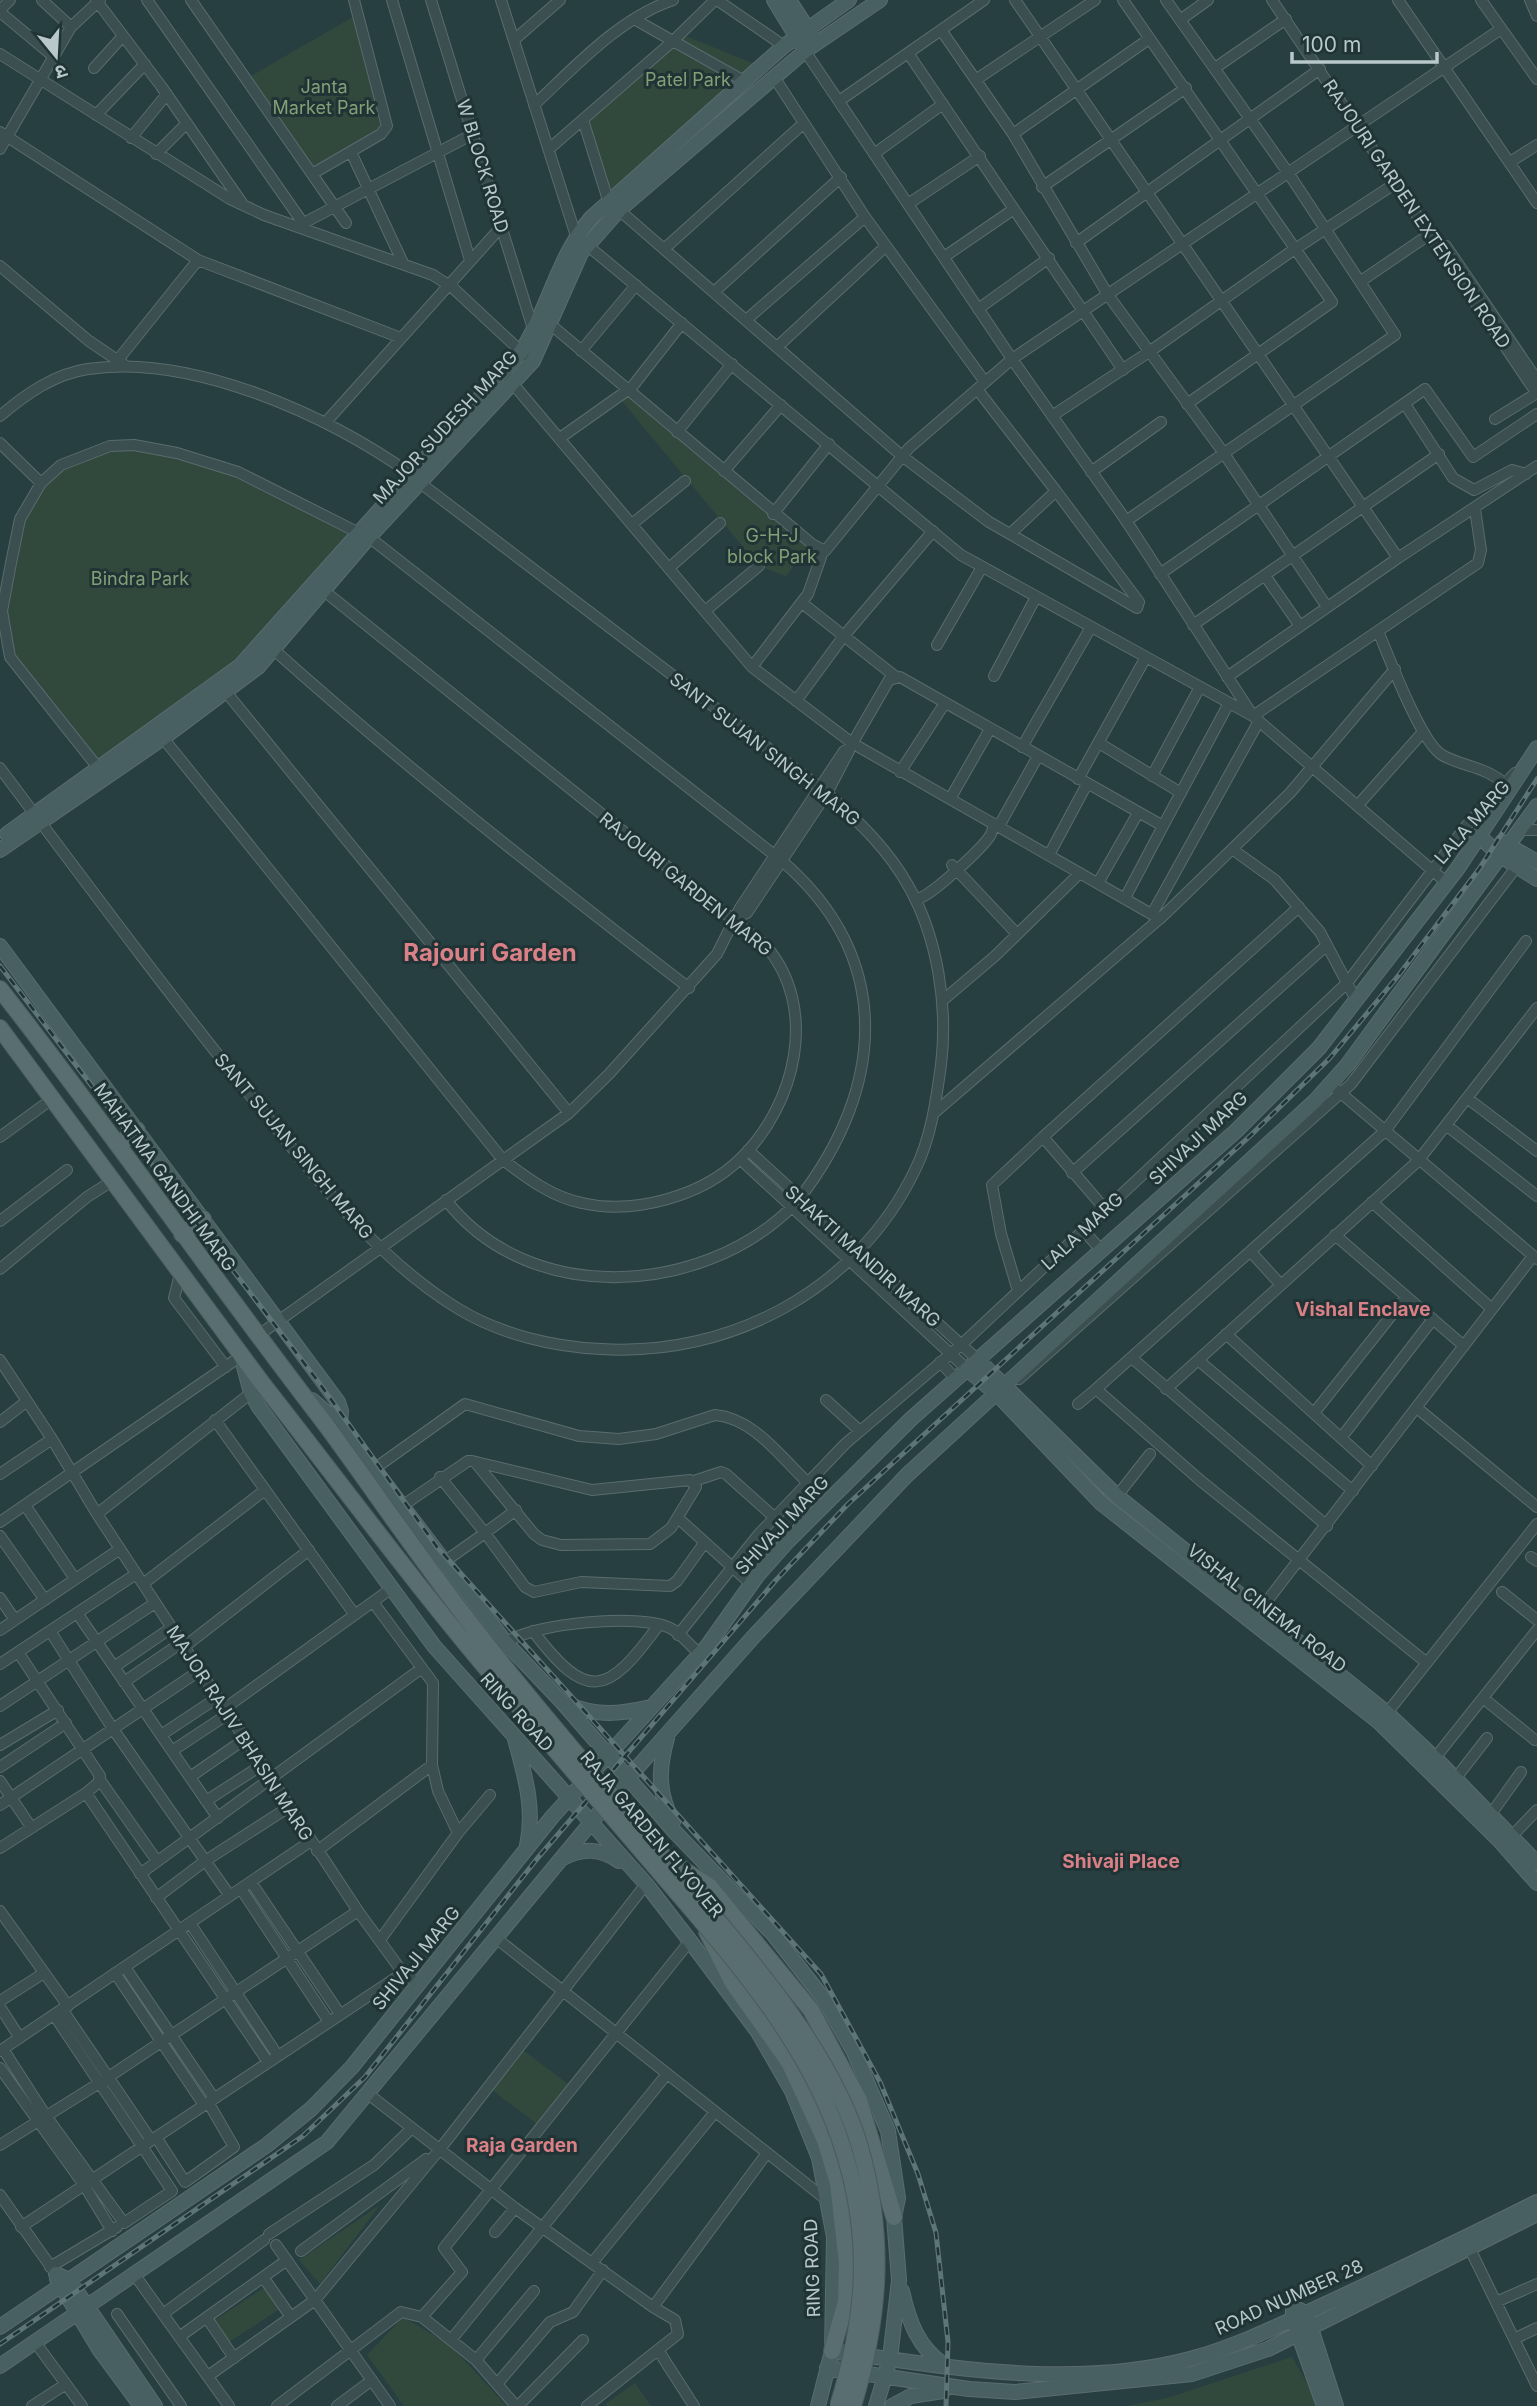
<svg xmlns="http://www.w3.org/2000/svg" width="1537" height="2406" font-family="Inter,'Noto Sans Devanagari',sans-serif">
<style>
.green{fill:#30493c}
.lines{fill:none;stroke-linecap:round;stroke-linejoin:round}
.street-casing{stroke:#596c6e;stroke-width:12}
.secondary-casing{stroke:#596c6e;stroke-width:16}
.primary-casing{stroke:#485b5d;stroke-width:18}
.street{stroke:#3b4f50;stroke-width:10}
.secondary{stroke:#496063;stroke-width:14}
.primary{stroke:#596e70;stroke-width:16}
.rail-casing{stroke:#5d7577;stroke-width:5}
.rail{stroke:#203436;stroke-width:2.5;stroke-dasharray:8;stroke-linecap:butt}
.primary-bridge-casing{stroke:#485b5d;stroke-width:18;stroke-linecap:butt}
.primary-bridge{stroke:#596e70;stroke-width:16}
.labels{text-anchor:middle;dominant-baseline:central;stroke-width:6;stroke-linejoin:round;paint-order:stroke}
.park-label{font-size:18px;fill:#82a076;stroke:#203436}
.street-label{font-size:18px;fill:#b8c8cb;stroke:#203436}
.neighbourhood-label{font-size:19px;font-weight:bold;fill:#da8086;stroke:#203436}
.district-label{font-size:24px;font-weight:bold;fill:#da8086;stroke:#203436}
</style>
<rect width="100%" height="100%" fill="#273f41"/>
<!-- green -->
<path class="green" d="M358,14L386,130L312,174L246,79Z
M681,34L762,67L608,200L583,120Z
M627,390L812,544L786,576L759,566L621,400Z
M134,445L238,472L359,533L240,666L99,769L10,657L2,611L19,525L41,483L61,465L110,446Z
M523,2050L568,2084L537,2124L492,2090Z
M380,2205L320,2284L299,2260Z
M265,2287L280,2309L229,2342L215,2320Z
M403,2317L449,2344L507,2406H404L367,2355Z
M1292,2357L1320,2406H1127L1167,2398Z
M635,2383L651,2406H607L605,2404Z"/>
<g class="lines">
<!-- street casing -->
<g class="street-casing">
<path id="street" d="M42,0L71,27
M96,0L161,86L242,203
M147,0L303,223
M191,0L346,223
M392,0L470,260
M431,0L534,332
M501,0L576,236L961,555L1253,716L1378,631
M717,0L784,46
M1015,0L1398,558
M1123,0L1332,302L1187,404
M1272,0L1537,394
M1398,0L1537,203
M1481,0L1537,79
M1530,0L1537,16
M0,10L10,0
M0,12L54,57
M634,19L673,41L715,0
M1180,20L1208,0
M941,30L1013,134L1108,295L1223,452L1327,607
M514,40L560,0
M805,51L1012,359L1125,519L1253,716L1447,883
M908,53L1123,370
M0,54L230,199L264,215L433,275L453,288L526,356
M94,68L123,36
M1215,68L1286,19
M977,79L1095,0
M839,101L984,0
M534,105C575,67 619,18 673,0
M96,115L145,64
M583,120L608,200
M0,132L198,260L401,338
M1013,134L1149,39
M131,138L167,94
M0,149L71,27L100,0
M549,149L673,41L744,81
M351,152L403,263
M156,154L187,123
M874,154L943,104
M1510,162L1537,145
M312,174L381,134L387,126L354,0
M1042,187L1186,88
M908,204L980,156
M619,210L902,456L989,522L1010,534L1056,491L977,389
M865,217L985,382
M298,226L473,134
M1076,243L1320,69
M1446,246L1537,380
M664,249L804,123
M944,257L1014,209
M0,266L89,341L126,366
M1361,281L1430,234
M714,292L841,177
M978,309L1049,258
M746,320L865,217L774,77
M550,324L812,544
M777,347L886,246
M581,351L636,285
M117,361L198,260
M503,372L752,667L852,743L1160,919
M1405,404L1453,478L1474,490L1512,470L1526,474
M0,416C26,394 54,374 88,369C192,353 329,416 412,475
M1052,416L1149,352L1289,253L1396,183
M1495,419L1537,393
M326,422L501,227
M677,432L732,364
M560,438L632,387L682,323
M0,443L41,483
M724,471L781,405
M1091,472L1161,422
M1475,509L1481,550L1478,563L1378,631C1389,657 1421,743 1442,755C1463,767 1485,766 1505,784
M773,514L829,444
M1126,521L1395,335L1289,174L1166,0
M632,524L685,481
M1010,534L1137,608L1139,602L1056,491
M369,537L782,861C895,958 885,1088 799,1199
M669,568L720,523
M1160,574L1425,389L1473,457L1537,414
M1266,577L1300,626
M802,603L896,677
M705,611L759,566
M1193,625L1439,454
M937,645L982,567
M273,649C407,769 548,879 689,988
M752,667L808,594L821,557L812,544L825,551L909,448L1012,359L1501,29
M994,676L1036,597
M1227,677L1398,558L1537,466
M226,692L569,1113
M796,701L843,637L933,531
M163,738L503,1160C527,1178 552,1197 582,1203C634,1215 703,1196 741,1158C796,1104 819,1008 766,946L323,590
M1099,743L1181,793
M1022,747L1091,627
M0,768C84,880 167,992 254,1100C314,1175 374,1257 457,1308C499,1334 553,1347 601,1349C731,1357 858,1289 915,1170C931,1138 936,1101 941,1065C948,1006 938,939 909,887C888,849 859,822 827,793L419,482
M99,769L10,657L2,611L11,563L20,519L41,483L61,465L110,446L134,445L177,453L238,472L359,533
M900,772L945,703
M1152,776L1200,687
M1078,779L1146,657
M950,799L990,729
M1358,805L1423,732
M999,826L1038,756
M1520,830H1537
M1232,849L1275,880L1320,932L1356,1000
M1049,855L1087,784
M952,865L1017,934
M1098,883L1138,813
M919,898C930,897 985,846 991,834C992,831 993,827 995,824
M1125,898L1163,826
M1152,914L1259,721
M738,916L747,913L827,793L849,751
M942,1001L995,956L1080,873
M1336,1089L1537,1259
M1467,1098L1537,1151
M933,1114L1164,915L1290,793L1395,669
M1446,1125L1537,1196
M0,1137L52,1099
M748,1150L978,1360
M740,1159L967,1369
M1072,1173L1327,945
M446,1200C528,1306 699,1297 791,1208
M1372,1202L1492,1309
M1105,1209L1043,1137L1299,907
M0,1221L67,1170
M1083,1230L1102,1251
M1335,1235L1464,1346
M1251,1252L1281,1285
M0,1269L87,1197L112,1181
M180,1274L174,1298L226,1367
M1018,1291L1001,1234L992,1185L1043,1137
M1226,1334L1372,1466
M256,1337L569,1113L609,1074L717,954L740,908L844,751L849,749L889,680L900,677L1163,826L1229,703
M1133,1359L1327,1526
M0,1360L52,1439
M1198,1360L1353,1491
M940,1362L956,1379
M1019,1379L1351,1084L1517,866
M1166,1389L1418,1161L1537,1008
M826,1400L860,1431
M1078,1404L1096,1389
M1417,1408L1537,1507
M1314,1413L1406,1297
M215,1420L355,1615
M0,1422L27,1401
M1341,1438L1433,1319
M374,1469L465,1404L579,1436L619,1439L656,1434L715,1415C753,1418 780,1456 806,1481
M0,1474L52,1439L97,1514L358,1911L403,1973L420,1984
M440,1477L485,1533L516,1510
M694,1481L721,1472L726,1474L774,1517
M1117,1496L1150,1454
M25,1505L75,1579
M402,1506L468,1461H472L592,1490L690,1480L696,1487L671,1528L650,1544L561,1545L542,1540L534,1534L475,1462
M97,1514L251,1393
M678,1518L751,1584
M0,1522L241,1356
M0,1536L45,1600
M1531,1557L1537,1561
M444,1562L485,1533L525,1587L534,1592L581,1582L670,1586L677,1581L705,1542
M143,1584L265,1490
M1502,1592L1537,1620
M0,1598L15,1620
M373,1602L433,1683L432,1765L438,1791L458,1833
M77,1613L218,1818
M1257,1614L1533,1256
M0,1630L120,1549
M50,1631L113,1729L230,1896
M533,1631C587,1702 607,1696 658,1626
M678,1635L758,1535L845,1444L961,1345L1347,983L1467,825L1515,773
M506,1643C531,1623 641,1613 670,1628C681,1633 690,1646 699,1653
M184,1647L309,1550
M18,1652L100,1776L98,1783L86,1793
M1427,1663L1201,1481L1096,1389L1385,1131L1526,941
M0,1664L136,1574
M114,1667L171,1628
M124,1682L181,1643
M1483,1698L1535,1740
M0,1706L155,1603
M224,1709L392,1588
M1387,1713L1537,1524
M161,1735L217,1698
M0,1745L58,1710
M172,1751L228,1714
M1435,1758L1537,1630
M0,1767L66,1723
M190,1777L245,1739
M1456,1778L1487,1738
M100,1780L157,1861
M0,1781L31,1827
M206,1801L262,1765
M0,1805L199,1671
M1491,1814L1521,1772
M1512,1836L1537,1810
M0,1848L86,1793L268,2062
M317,1851L432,1765
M140,1874L422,1668
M251,1882L340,2014
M241,1889L329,2022
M156,1898L205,1861L289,1807
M0,1911L68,2006
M190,1923L278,2056
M496,1938L828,2201
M380,1940L458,1833L490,1795
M125,1967L214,2098
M115,1973L204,2105
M0,2001L44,1973
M0,2007L20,2038
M62,2009L151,2140
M3,2049L46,2116L124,2223L172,2191L54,2015
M0,2051L311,1841
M0,2068L84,2185L112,2231
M367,2093L515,2208L653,2307L675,2320L678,2334L587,2406
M156,2137L185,2182L234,2147L208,2102
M0,2145L101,2082L358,1911
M0,2195L56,2274
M21,2227L403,1973
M495,2232L515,2208
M269,2234L374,2165L412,2128
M276,2245L390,2406
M1469,2247L1537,2386
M301,2251L426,2159
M592,2263L715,2112
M50,2267L117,2227
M134,2274L229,2406
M263,2277L291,2317
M1496,2302L1537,2284
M653,2307L767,2153
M117,2314L181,2406
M163,2314L264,2240
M207,2318L234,2358
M179,2337L287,2260
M1514,2339L1537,2328
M451,2340L667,2074
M35,2342L82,2406
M658,2350L694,2406
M476,2360L534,2291
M208,2376L315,2300L440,2149L646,1884
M497,2384L550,2322L573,2312L603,2270
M32,2406L66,2384
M277,2406L401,2312L422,2317
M337,2406L372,2380
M516,2406L476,2360L422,2317L462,2272L444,2248L690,1941
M518,2406L583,2340"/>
</g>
<!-- secondary casing -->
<g class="secondary-casing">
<path id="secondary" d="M774,0L801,44
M789,0L813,37
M7,834L240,666L521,352C548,310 558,256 591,218L784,46L849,0
M1480,837L1501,856L1537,879
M1502,842L1537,862
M0,850L163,738L258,667L369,537L533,361L581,253L619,210L805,51L880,0
M0,946L338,1402L341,1411L340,1424
M242,1359L251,1393L259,1407L434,1646L646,1884L690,1941L758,2032L792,2091L819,2158L834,2237L832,2351L818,2406
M978,1360L1117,1496L1387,1713L1443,1766L1537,1863
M967,1369L997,1394L1101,1503L1379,1722L1499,1840L1537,1883
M312,1400L340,1424L506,1643L562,1702L674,1831L773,1934L823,1998L854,2052L888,2131L898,2198L894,2217L899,2280L890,2359L876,2406
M567,1704C597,1717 620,1714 651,1707
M667,1738C658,1770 658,1793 673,1822
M515,1739C525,1776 535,1808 527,1846
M563,1858C583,1847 601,1849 619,1861
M56,2274L69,2280L155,2406
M57,2279L99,2349L141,2406
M902,2291C909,2322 918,2347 944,2365
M0,2327L267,2145L311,2109L352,2067L552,1817L708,1645L757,1576L788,1541L911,1419L1236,1131L1319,1048L1458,868L1537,748
M832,2351C949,2367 1072,2390 1190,2359C1239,2346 1286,2322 1332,2301C1401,2269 1469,2236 1537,2202
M0,2366L327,2142L628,1778L755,1635L907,1475L1315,1101L1348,1064L1537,806
M827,2368L969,2389L1015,2392L1192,2374L1268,2349L1537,2214
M892,2406L911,2396L943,2391
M1324,2406L1293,2319V2307L1306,2313L1336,2406"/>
</g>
<!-- primary casing -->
<g class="primary-casing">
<path id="primary" d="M0,989C112,1132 215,1281 326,1425
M0,1028L262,1383
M118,1145L137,1130
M182,1234L203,1219
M670,1861L710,1887L811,2010L859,2100L894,2217
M707,1932L733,1983L789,2062L825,2140L838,2183L847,2263L846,2302L832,2351"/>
</g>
<!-- street -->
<use href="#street" class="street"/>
<!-- secondary -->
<use href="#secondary" class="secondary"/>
<!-- primary -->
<use href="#primary" class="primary"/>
<!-- rail casing -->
<g class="rail-casing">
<path id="rail" d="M0,966L317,1380L437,1547L821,1974L880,2082L918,2174L936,2233L948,2342L946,2406
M0,2344L303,2136L365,2077L536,1860L776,1580L848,1504L1250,1136L1329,1059L1398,976L1479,869L1537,779"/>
</g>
<!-- rail -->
<use href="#rail" class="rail"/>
<!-- primary-bridge casing -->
<g class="primary-bridge-casing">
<path id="primary-bridge" d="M262,1383C342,1485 419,1590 503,1688C556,1751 609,1813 663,1876C734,1959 811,2044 844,2152C872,2242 865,2318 838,2406
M326,1425C381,1500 433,1578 492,1651C555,1731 622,1807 687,1884C750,1959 832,2052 860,2147C886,2238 880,2317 853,2406"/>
</g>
<!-- primary-bridge -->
<use href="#primary-bridge" class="primary-bridge"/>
</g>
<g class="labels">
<!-- park labels -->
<g class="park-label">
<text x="688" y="79">Patel Park</text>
<text x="324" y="86">Janta<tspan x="324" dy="21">Market Park</tspan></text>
<text x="772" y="535">G-H-J<tspan x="772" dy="21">block Park</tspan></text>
<text x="140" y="578">Bindra Park</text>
</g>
<!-- street labels -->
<g class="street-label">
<text transform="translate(483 166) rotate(73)">W BLOCK ROAD</text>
<text transform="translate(1417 214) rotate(56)">RAJOURI GARDEN EXTENSION ROAD</text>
<text transform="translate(445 427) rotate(-47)">MAJOR SUDESH MARG</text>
<text transform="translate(765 749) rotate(38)">SANT SUJAN SINGH MARG</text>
<text transform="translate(1472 822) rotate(-49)">LALA MARG</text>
<text transform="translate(686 884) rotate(39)">RAJOURI GARDEN MARG</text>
<text transform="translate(1198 1138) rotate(-43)">SHIVAJI MARG</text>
<text transform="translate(294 1146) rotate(50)">SANT SUJAN SINGH MARG</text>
<text transform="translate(165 1177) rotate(54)">MAHATMA GANDHI MARG</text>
<text transform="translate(1082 1231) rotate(-43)">LALA MARG</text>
<text transform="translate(863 1256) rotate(42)">SHAKTI MANDIR MARG</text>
<text transform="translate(782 1525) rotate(-47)">SHIVAJI MARG</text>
<text transform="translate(1267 1608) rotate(38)">VISHAL CINEMA ROAD</text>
<text transform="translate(517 1712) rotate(48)">RING ROAD</text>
<text transform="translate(240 1733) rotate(57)">MAJOR RAJIV BHASIN MARG</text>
<text transform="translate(652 1834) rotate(50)">RAJA GARDEN FLYOVER</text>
<text transform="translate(416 1958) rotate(-51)">SHIVAJI MARG</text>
<text transform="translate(812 2268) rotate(-92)">RING ROAD</text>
<text transform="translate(1289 2297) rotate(-24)">ROAD NUMBER 28</text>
</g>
<!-- neighbourhood labels -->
<g class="neighbourhood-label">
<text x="1363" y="1309">Vishal Enclave</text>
<text x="1121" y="1861">Shivaji Place</text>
<text x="522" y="2145">Raja Garden</text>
</g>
<!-- district labels -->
<g class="district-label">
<text x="490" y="952">Rajouri Garden</text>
</g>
</g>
<!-- north arrow -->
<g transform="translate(56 56) rotate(162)" stroke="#203436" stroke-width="5" paint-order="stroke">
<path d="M0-5L12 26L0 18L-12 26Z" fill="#b8c8cb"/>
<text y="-10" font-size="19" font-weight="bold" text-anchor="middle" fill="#b8c8cb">उ</text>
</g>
<!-- scale -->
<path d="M1292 52v10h145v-10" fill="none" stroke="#b8c8cb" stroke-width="3.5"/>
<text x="1302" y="52" font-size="21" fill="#b8c8cb" stroke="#203436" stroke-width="5" paint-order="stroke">100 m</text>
</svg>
